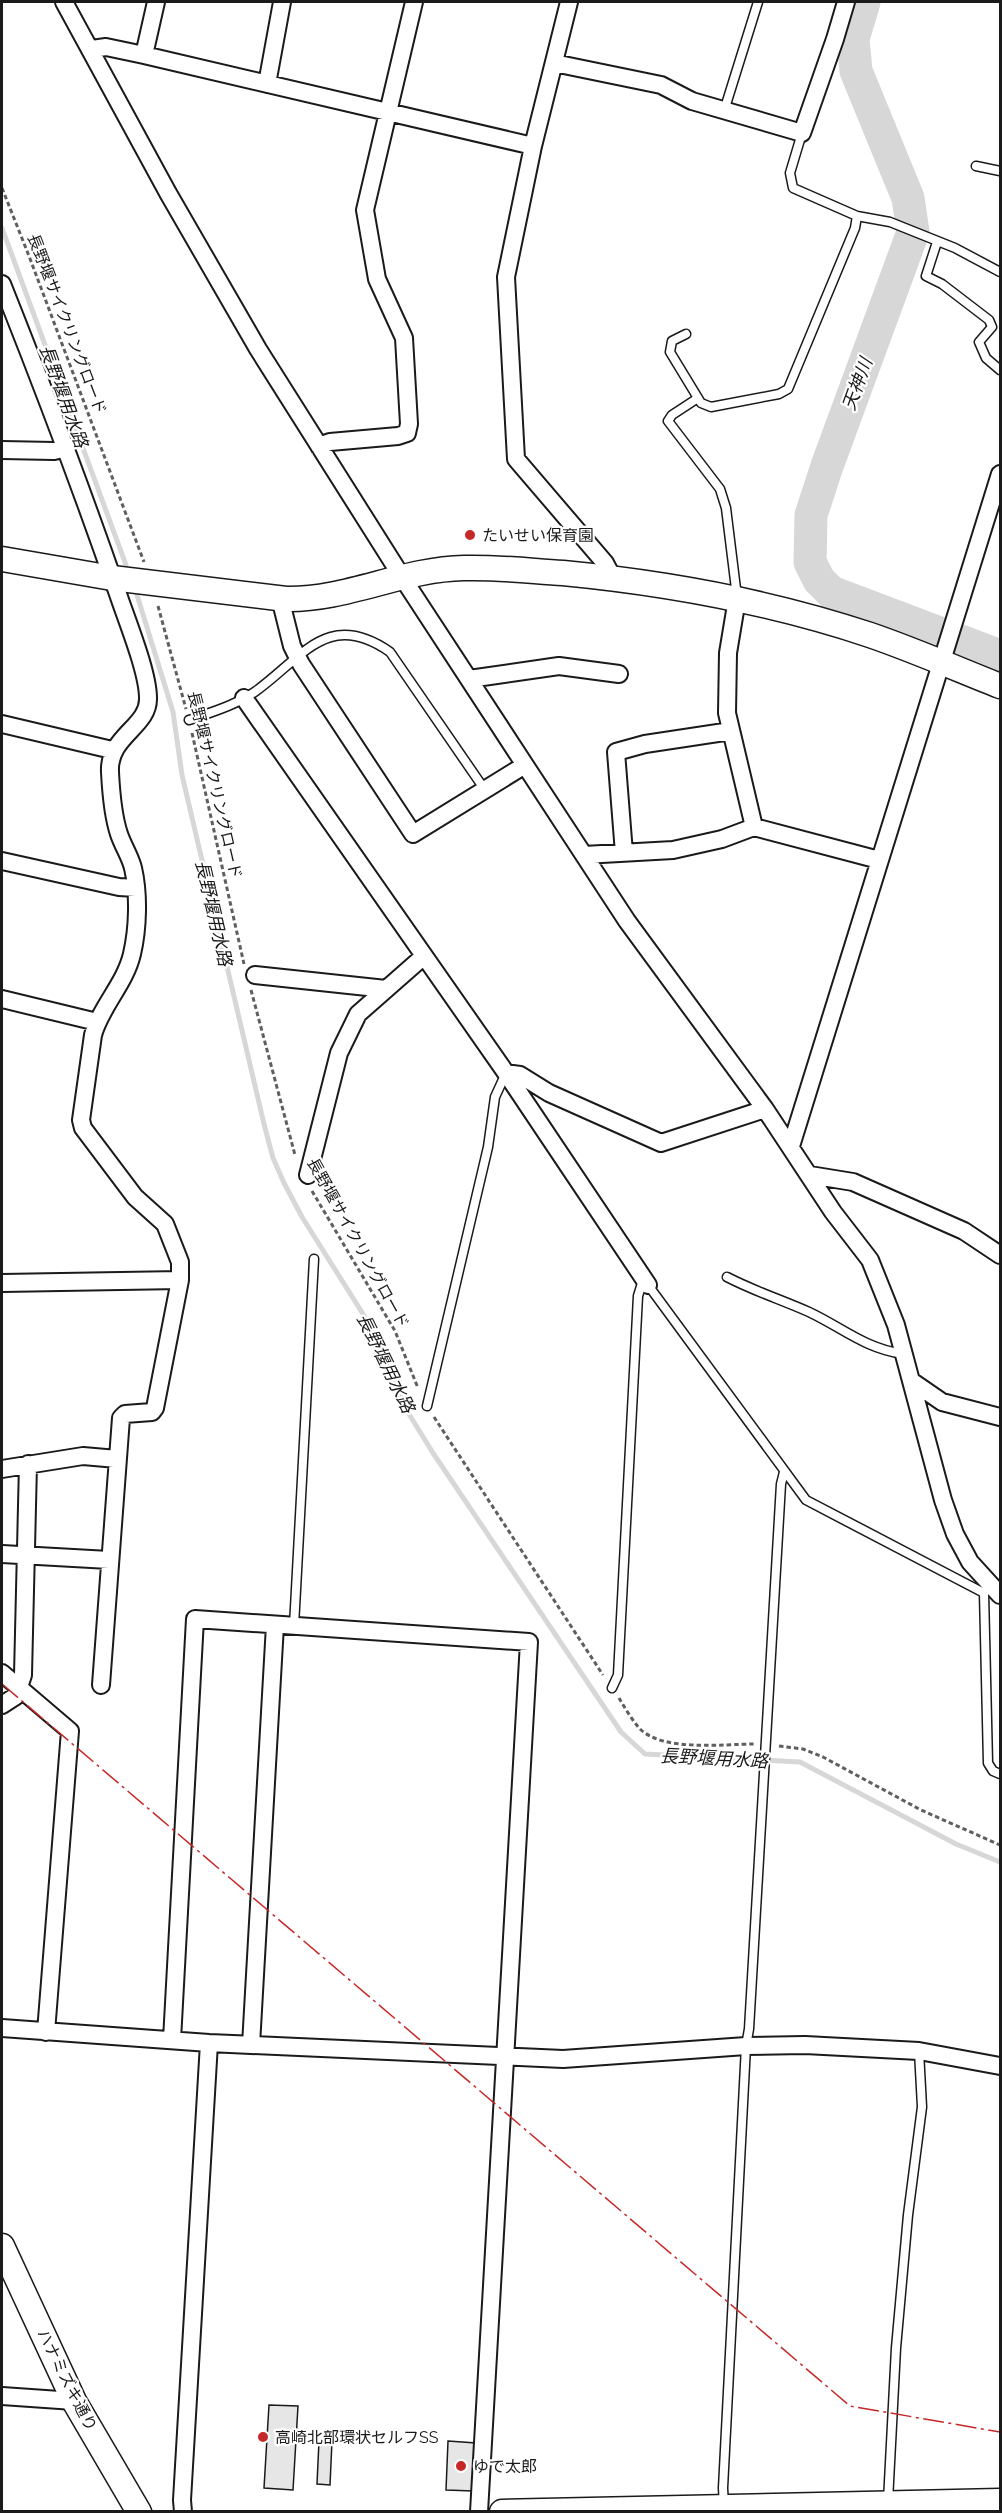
<svg xmlns="http://www.w3.org/2000/svg" width="1002" height="2513" font-family="Raleway,'Noto Sans JP',sans-serif">
<style>
.lines{fill:none;stroke-linecap:round;stroke-linejoin:round}
.stream{stroke:#d7d7d7;stroke-width:5}
.river{stroke:#d7d7d7;stroke-width:33}
.building{fill:#e6e6e6;stroke:#1a1a1a;stroke-width:1.5}
.lane-casing{stroke:#1a1a1a;stroke-width:11}
.street-casing{stroke:#1a1a1a;stroke-width:20}
.secondary-casing{stroke:#1a1a1a;stroke-width:27}
.path{stroke:#5f5f5f;stroke-width:3;stroke-dasharray:4.5 3;stroke-linecap:butt}
.lane{stroke:#fff;stroke-width:8}
.street{stroke:#fff;stroke-width:16}
.secondary{stroke:#fff;stroke-width:24}
.power{stroke:#c62828;stroke-width:1.5;stroke-dasharray:21 4.5 3 4.5;stroke-linecap:butt}
.poi-dot{fill:#c62828;stroke:#fff;stroke-width:2}
.labels{text-anchor:middle;dominant-baseline:central;stroke-width:4.5;stroke-linejoin:round;paint-order:stroke}
.street-label{font-size:16px;fill:#1a1a1a;stroke:#fff}
.poi-label{font-size:16px;fill:#1a1a1a;stroke:#fff;text-anchor:start}
.water-label{font-size:18px;font-style:italic;fill:#1a1a1a;stroke:#fff}
</style>
<rect width="100%" height="100%" fill="#fff"/>
<g class="lines">
<!-- stream -->
<path class="stream" d="M2,228L126,565
M137,595L173,712L182,775L264,1124L273,1158L284,1183L302,1217L380,1341L404,1406L433,1453L621,1732L645,1754L800,1762L956,1844L1000,1862"/>
<!-- river -->
<path class="river" d="M864,2L853,39L856,71L908,198L913,232L827,466L811,515L810,562L819,580L831,592L1000,656"/>
</g>
<!-- building -->
<path class="building" d="M269,2405L298,2406L293,2490L264,2488Z
M319,2441H332L330,2485L317,2484Z
M448,2441L476,2443L473,2491L446,2490Z"/>
<g class="lines">
<!-- lane casing -->
<g class="lane-casing">
<path id="lane" d="M724,111L758,2
M802,133L790,173L793,188L857,216L890,222L955,248L1000,272
M976,166L1000,171
M937,242L926,276L942,284L989,320L992,327L979,342L986,358L1000,370
M686,334L672,341L670,352L701,403L711,407L779,394L788,389L855,228L857,216
M698,398L672,415L668,421L720,489L726,508L737,597
M189,720C212,712 236,705 256,691C303,657 328,609 390,652L485,790
M727,1277C754,1291 782,1300 809,1312C843,1328 864,1348 903,1354
M648,1285L806,1500L984,1593L991,1587
M427,1406L488,1147L495,1097L506,1073
M984,1593L988,1763L993,1771L1000,1774
M294,1626L314,1259
M612,1688L618,1675L638,1296L643,1280
M888,2501L896,2348L908,2215L922,2107L919,2051
M724,2506L723,2488L746,2046L749,2029L781,1484L784,1472"/>
</g>
<!-- street casing -->
<g class="street-casing">
<path id="street" d="M64,2L168,193L258,349L402,577L627,921L765,1109L833,1212L870,1260L896,1325L943,1500L955,1534L970,1562L1000,1595
M569,2L533,146L506,277L516,459L605,563L613,578
M92,49L106,47L144,55L533,146
M144,55L156,2
M554,63L661,85L692,101L802,133L835,39L846,2
M267,84L282,2
M2,284C43,387 82,490 118,594C127,621 148,672 148,698C149,727 108,736 110,772C111,792 113,816 119,834C123,846 130,856 133,868C139,894 138,928 132,954C125,984 101,1006 93,1035L81,1120L83,1128L135,1197L165,1224L180,1262V1280L155,1408L152,1412L125,1414L121,1418L101,1685
M319,446L330,442L398,436L407,433L409,424L404,338L377,279L365,210L414,2
M2,450L54,451L66,448
M280,598L292,646L301,664L413,834L525,765
M737,599L728,653L727,713L754,827
M469,679L559,666L619,674
M244,698L506,1073L648,1285
M2,724L112,750
M624,853L616,752L645,744L731,731
M584,855L673,850L722,839L754,827L879,860
M2,861L119,887L136,888
M255,975L386,989
M2,999L97,1022
M506,1073L520,1075L549,1093L661,1143L765,1109
M791,1146L1000,474
M308,1175L339,1053L358,1014L424,956
M810,1175L853,1182L964,1231L1000,1255
M2,1283L180,1280
M913,1382L942,1402L1000,1417
M2,1469L83,1456L117,1459
M2,1554L109,1560
M2,1673L70,1731L46,2032
M2,1705L16,1696L23,1675L28,1464
M2,2028L209,2043L563,2059L746,2046L805,2045L919,2051L1000,2066
M172,2040L195,1619L529,1642L479,2512
M251,2045L275,1625
M2,2396L74,2401
M183,2512L182,2500L209,2043"/>
</g>
<!-- secondary casing -->
<g class="secondary-casing">
<path id="secondary" d="M2,559L112,578L286,599C347,600 403,569 464,568C497,567 530,571 563,573C667,583 771,602 870,635C914,650 957,669 1000,686
M2,2246L74,2401L139,2512
M502,2512L1000,2501"/>
</g>
<!-- path -->
<path class="path" d="M2,188L29,256L144,562
M158,606L186,709
M192,733L244,964
M251,990L295,1155
M312,1191L395,1331L418,1388
M434,1417L603,1675
M619,1698C625,1708 632,1720 640,1729C664,1752 723,1744 754,1744
M779,1746L803,1749L823,1757L921,1810L1000,1845"/>
<!-- lane -->
<use href="#lane" class="lane"/>
<!-- street -->
<use href="#street" class="street"/>
<!-- secondary -->
<use href="#secondary" class="secondary"/>
<!-- power -->
<path class="power" d="M2,1684L850,2406L1000,2432"/>
</g>
<!-- markers -->
<g class="poi-dot">
<circle cx="470" cy="535" r="6"/>
<circle cx="263" cy="2437" r="6"/>
<circle cx="461" cy="2466" r="6"/>
</g>
<g class="labels">
<!-- street labels -->
<g class="street-label">
<text transform="translate(67 324) rotate(69)">長野堰サイクリングロード</text>
<text transform="translate(215 785) rotate(77)">長野堰サイクリングロード</text>
<text transform="translate(358 1243) rotate(61)">長野堰サイクリングロード</text>
<text transform="translate(67 2380) rotate(63)">ハナミズキ通り</text>
</g>
<!-- poi labels -->
<g class="poi-label">
<text x="482" y="535">たいせい保育園</text>
<text x="275" y="2437">高崎北部環状セルフSS</text>
<text x="473" y="2466">ゆで太郎</text>
</g>
<!-- water labels -->
<g class="water-label">
<text transform="translate(857 384) rotate(-70)">天神川</text>
<text transform="translate(64 396) rotate(70)">長野堰用水路</text>
<text transform="translate(214 913) rotate(77)">長野堰用水路</text>
<text transform="translate(386 1363) rotate(64)">長野堰用水路</text>
<text transform="translate(714 1758) rotate(3)">長野堰用水路</text>
</g>
</g>
<!-- border -->
<rect width="1002" height="2513" fill="none" stroke="#1a1a1a" stroke-width="6"/>
</svg>
